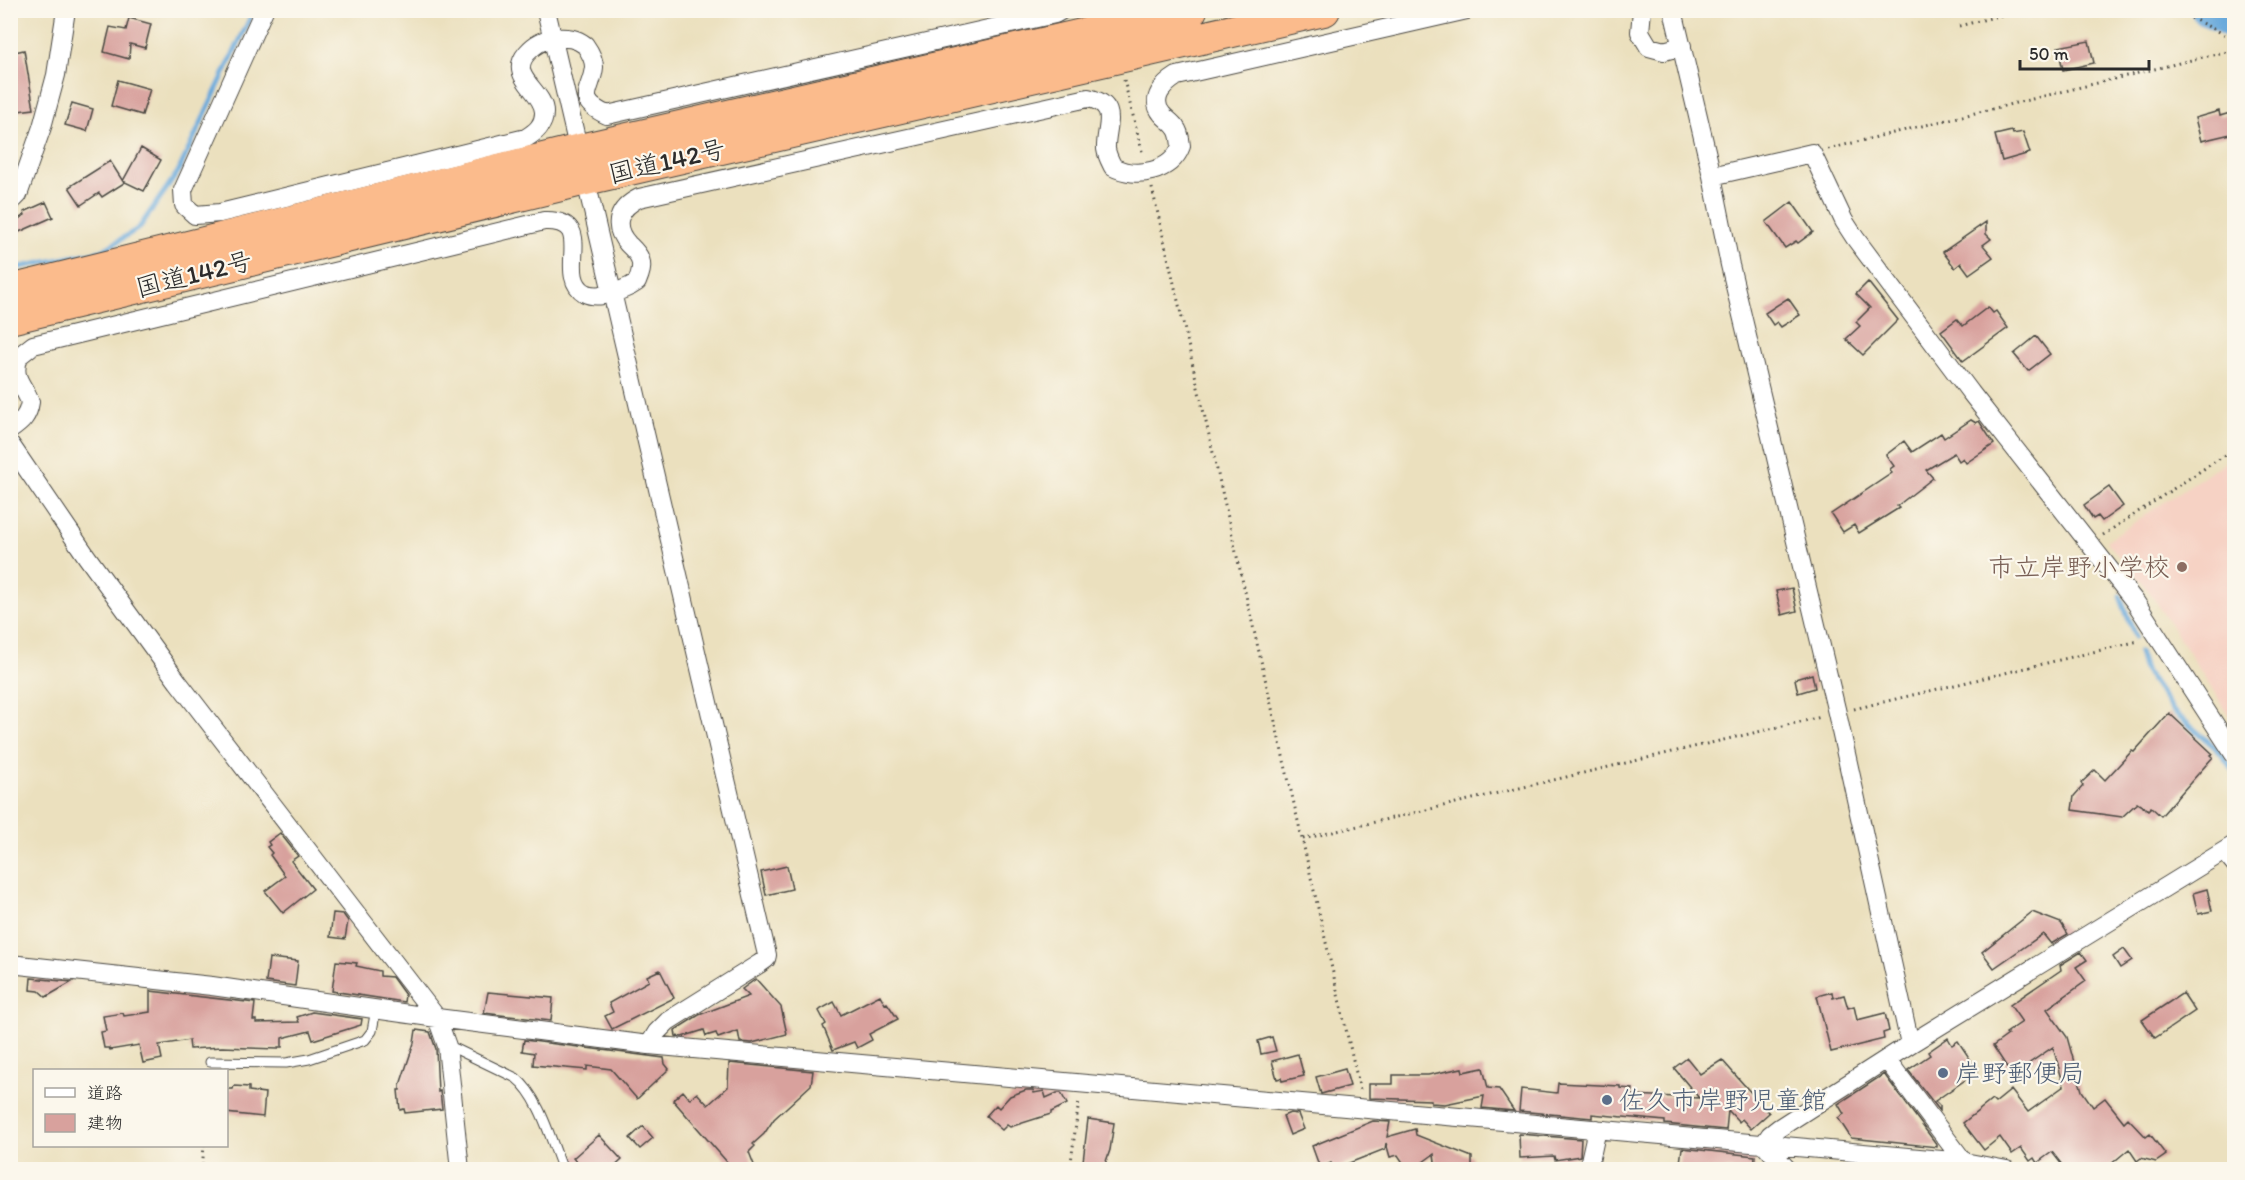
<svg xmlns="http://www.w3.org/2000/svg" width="2245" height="1180" font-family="Itim,'Klee One',sans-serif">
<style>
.built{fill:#f6d2c4}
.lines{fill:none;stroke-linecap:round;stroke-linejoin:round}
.stream{stroke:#67a9db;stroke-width:5}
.river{stroke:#67a9db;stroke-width:32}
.building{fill:#d8a19d}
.lane-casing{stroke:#484641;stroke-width:11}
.street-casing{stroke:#484641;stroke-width:20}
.highway-casing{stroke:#484641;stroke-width:34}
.path{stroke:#484641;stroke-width:3;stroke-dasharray:1.5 4.5;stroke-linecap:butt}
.lane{stroke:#fff;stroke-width:9}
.street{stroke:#fff;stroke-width:18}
.highway{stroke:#fbbb8c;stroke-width:32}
.education-dot{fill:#8d6e63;stroke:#fbf7ec;stroke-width:2}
.service-dot{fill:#5c6f8a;stroke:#fbf7ec;stroke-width:2}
.labels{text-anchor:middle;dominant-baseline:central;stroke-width:4.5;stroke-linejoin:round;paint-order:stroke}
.street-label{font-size:26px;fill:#2b2b2b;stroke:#fbf7ec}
.education-label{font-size:26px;fill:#785e54;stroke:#fbf7ec;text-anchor:end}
.service-label{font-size:26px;fill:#4e5e75;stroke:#fbf7ec;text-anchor:start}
</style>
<rect width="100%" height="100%" fill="#fbf7ec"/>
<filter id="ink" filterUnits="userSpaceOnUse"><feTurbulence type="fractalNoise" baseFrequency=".0167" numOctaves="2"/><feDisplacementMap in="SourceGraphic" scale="12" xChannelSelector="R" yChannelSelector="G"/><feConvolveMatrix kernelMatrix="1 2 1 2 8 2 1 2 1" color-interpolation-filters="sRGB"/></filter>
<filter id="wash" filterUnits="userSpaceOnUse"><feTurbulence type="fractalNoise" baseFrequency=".008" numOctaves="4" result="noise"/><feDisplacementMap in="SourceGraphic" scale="24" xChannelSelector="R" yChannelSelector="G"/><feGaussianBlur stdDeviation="1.35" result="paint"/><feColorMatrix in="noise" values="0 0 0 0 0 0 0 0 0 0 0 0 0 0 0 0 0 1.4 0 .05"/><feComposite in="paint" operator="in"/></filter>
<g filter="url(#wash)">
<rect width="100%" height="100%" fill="#ebe0be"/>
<!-- built -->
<path class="built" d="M2234,456V723L2151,594L2106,541Z"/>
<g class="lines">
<!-- stream -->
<path class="stream" d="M10,269L102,251L139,228L178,172L252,14
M2120,596L2135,637
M2139,652L2143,668L2173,711L2217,749L2234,771"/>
<!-- river -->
<path class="river" d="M2207,10L2234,23"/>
</g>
<g id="blocks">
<!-- building -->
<path class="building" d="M129,18L151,24L145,48L130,44L129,59L104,52L110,27L126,30Z
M2089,41L2094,63L2063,70L2058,47Z
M24,50L34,109L10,112V53Z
M118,80L150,89L142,115L111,106Z
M72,103L93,109L87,131L65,125Z
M2219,111L2220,116L2230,113L2235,133L2201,141L2195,118Z
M2012,131L2013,134L2023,132L2030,153L2002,161L1995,135Z
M141,148L161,160L144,191L123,181Z
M110,161L124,183L102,197L99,193L81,205L69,187Z
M46,202L53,217L10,236V224L25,215L24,212Z
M1792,202L1813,232L1798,243L1796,241L1785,248L1766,222Z
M1986,222V234L1991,239L1983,245L1993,257L1969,274L1961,263L1955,268L1943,252Z
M1868,282L1898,320L1863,355L1846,339L1860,326L1856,322L1870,308L1856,294Z
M1788,298L1800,315L1781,327L1777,322L1773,325L1765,313Z
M1988,307L1993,313L1996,311L2008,328L1963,361L1941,331L1957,319L1963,326Z
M2036,336L2050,354L2028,371L2014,354Z
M1971,420L1976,423L1979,421L1994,444L1966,463L1963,458L1959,461L1954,453L1926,470L1933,478L1897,506L1899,508L1859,533L1854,525L1843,532L1831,514L1892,473L1890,469L1894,466L1886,455L1904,441L1912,452L1941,433L1944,438Z
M2109,487L2123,506L2102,521L2098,516L2093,519L2084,505Z
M1792,588L1797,611L1782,615L1776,591Z
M1812,674L1815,688L1798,693L1795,679Z
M2169,713L2213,754L2211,755L2213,757L2161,816L2151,807L2148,810L2137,803L2122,817L2072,810L2074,796L2083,786L2081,783L2095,770L2105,780L2132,751L2134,752Z
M280,833L298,856L291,861L313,889L283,913L265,891L285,876L270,855L272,853L267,847L270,845L268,842Z
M787,866L792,889L766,895L761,872Z
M2207,889L2212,911L2198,914L2193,893Z
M2032,912L2061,923L2068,934L2051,944L2043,934L1994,968L1982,952Z
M333,913L343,914L348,921L345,939L330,937Z
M2124,949L2132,960L2120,968L2113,957Z
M2081,952L2087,960L2076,967L2086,981L2047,1009L2067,1037L2082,1091L2093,1107L2105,1098L2124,1122L2128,1118L2146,1137L2150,1134L2166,1155L2156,1162L2141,1158L2137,1161L2129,1149L2104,1170H2066L2052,1152L2037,1163L2034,1158L2030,1161L2021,1148L2012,1154L2000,1137L1984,1150L1963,1123L1992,1100L1995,1103L2011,1090L2028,1112L2064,1086L2053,1047L2012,1075L1993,1046L2008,1035L2006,1033L2022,1022L2010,1005L2061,970L2060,965Z
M269,958L298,961L295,986L266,982Z
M336,961L357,963L356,966L380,971V976L392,977L405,995L404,1002L332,991Z
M660,970L674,998L612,1029L605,1016L613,1012L609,1003L649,981L647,976Z
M31,978L72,982L46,997L39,991L30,990Z
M756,979L781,1007L787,1034L752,1043L740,1042L738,1031L718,1038L716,1033L706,1036L704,1030L682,1037L676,1036L675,1030L699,1015L749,996L742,989Z
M150,991L255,1003L253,1020H256V1023L299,1022L297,1017L312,1012L362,1019L361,1025L313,1040L310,1031L282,1038V1047H278V1049L222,1047L190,1049L189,1040L159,1045L162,1059L143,1063L139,1045L110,1050L109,1048H104L101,1032L106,1031L103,1016L123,1013L124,1016L150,1012Z
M488,992L553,998L551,1021L484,1013Z
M1832,992L1833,998L1844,995L1848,1008L1854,1006L1857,1020L1885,1013L1889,1031L1883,1033L1884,1039L1831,1052L1817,996Z
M2183,993L2195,1011L2155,1038L2142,1020Z
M880,995L885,1004L887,1003L898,1019L869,1034L872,1040L857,1048L854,1042L833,1050L823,1026L826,1024L819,1011L821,1009L834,1002L841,1015Z
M416,1030L430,1032L436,1049L438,1092L440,1091L442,1109L405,1113L404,1109L400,1110L398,1090H400V1085L414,1043Z
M1272,1037L1276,1051L1261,1054L1258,1041Z
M1948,1038L1952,1045L1958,1041L1978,1071L1935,1101L1940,1106V1111L1908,1070L1930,1055L1928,1052Z
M524,1040L664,1058L665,1064L669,1069L637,1099L611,1069L587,1066V1070L533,1065L534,1053L522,1051Z
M1298,1054L1304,1076L1282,1081L1281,1078L1277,1079L1272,1061Z
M1687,1058L1700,1074L1722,1060L1769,1113L1751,1129L1742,1119L1739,1122L1728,1110L1726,1130L1665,1124V1121L1592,1114V1118L1519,1111L1521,1089L1557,1093L1558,1083L1620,1086V1088L1633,1089L1632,1095L1699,1098L1674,1068Z
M729,1063L813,1071L811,1085L774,1119L764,1134L753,1144L755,1146L749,1152L756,1170H734L673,1100L683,1091L690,1099L697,1093L708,1105L728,1087Z
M1462,1068L1463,1072L1483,1068L1488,1088L1499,1089L1514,1111L1482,1108L1484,1096L1445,1104L1431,1103V1100L1369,1098V1084H1393V1075H1428Z
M1345,1069L1350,1086L1321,1094L1316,1077Z
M1884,1074L1937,1145V1147L1851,1138L1838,1118L1844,1114L1838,1104Z
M234,1086L249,1087V1091L265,1093L263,1117L226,1113V1089H233Z
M1026,1090H1033L1034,1093L1044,1091L1046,1098L1057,1093H1061L1067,1104L1051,1112V1114L1010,1127L1007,1125L1002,1130L986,1116L996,1105L999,1108L1010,1096Z
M1290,1113L1298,1114L1304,1129L1290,1135L1283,1116Z
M1088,1119L1114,1123L1110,1150L1103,1170H1082Z
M1373,1121L1390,1122L1387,1137L1415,1129L1416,1135L1472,1157V1169L1436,1170L1434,1154L1412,1170H1408L1398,1155L1390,1157L1386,1143L1385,1149L1334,1169L1331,1163L1320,1168L1312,1146Z
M643,1126L653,1138L640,1149L630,1138Z
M1519,1134L1581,1139L1580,1156L1555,1160L1554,1156L1520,1158Z
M599,1135L622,1160L611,1170H583L573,1158Z
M1682,1148L1755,1156L1754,1170H1679Z"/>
</g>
</g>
<g filter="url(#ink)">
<use href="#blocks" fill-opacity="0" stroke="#484641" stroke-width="1.5"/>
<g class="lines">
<!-- lane casing -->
<g class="lane-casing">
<path id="lane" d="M2220,853L2234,870
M447,1046L456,1049L516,1078C540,1097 551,1141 563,1170
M210,1062L286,1063L309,1059L365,1040L372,1031L376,1009"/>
</g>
<!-- street casing -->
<g class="street-casing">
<path id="street" d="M264,10L183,190L184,205L195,215L220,213L526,138C536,132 544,125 544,113C545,91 506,77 527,53C534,45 544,39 555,38C567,37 576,38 585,45C590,52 594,59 594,67C592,91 573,99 607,115L1055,14L1062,10
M546,10L767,955L766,959L759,964L668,1021L657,1032L649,1045
M1642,10L1640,32L1649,47L1664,51L1682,46
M1673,10L1712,176L1730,265L1837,713L1910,1044
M1712,176L1812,153L1844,221L1855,238L1971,393L2136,603L2234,754
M10,203L18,195L42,127L56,75L66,10
M10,430C22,422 28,416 30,402C23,383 11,379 19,356L33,345L544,221C599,219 554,274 585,293C591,296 596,296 603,295C615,292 626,290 637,282C640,275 643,267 640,259C638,253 632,248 628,244C611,225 619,208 639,198L1088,98C1121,105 1105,127 1106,149C1107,156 1110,161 1113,167C1136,179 1172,172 1181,146C1180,139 1180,133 1176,128C1172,122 1166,119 1162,114C1149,99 1164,84 1177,76L1467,10
M10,444L87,557L178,682L437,1018L447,1046L460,1170
M10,964L212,986L437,1018L649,1045L1964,1162L2007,1170
M1887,1060L1964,1162
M1588,1170L1597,1129
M1788,1170L1764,1144L1770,1135L1779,1128L1910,1044L2234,845"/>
</g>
<!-- highway casing -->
<g class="highway-casing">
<path id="highway" d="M10,291L580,150L1191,10
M10,318L586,179L1324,10"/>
</g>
<!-- path -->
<path class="path" d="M2175,10L2234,39
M1959,26L2022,10
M1124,80L1143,155
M1828,149L2224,52L2234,56
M1152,188L1360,1090
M2103,535L2234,449
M1854,709L2139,641
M1303,839L1821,717
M202,1170L204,1146
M1070,1170L1079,1100"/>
<!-- lane -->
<use href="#lane" class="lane"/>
<!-- street -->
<use href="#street" class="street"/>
<!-- highway -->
<use href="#highway" class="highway"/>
</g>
</g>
<!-- markers -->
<circle class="education-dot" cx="2182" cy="567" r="6"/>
<g class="service-dot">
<circle cx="1943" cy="1073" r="6"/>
<circle cx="1607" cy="1100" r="6"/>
</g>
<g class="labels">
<!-- street labels -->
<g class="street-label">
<text transform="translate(667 161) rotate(-13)">国道142号</text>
<text transform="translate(194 274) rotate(-14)">国道142号</text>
</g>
<!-- education labels -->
<g class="education-label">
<text x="2170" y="567">市立岸野小学校</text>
</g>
<!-- service labels -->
<g class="service-label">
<text x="1955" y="1073">岸野郵便局</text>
<text x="1619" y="1100">佐久市岸野児童館</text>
</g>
</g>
<!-- margin -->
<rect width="2245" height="1180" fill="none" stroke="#fbf7ec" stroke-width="36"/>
<!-- legend -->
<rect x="33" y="1069" width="195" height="78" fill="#fbf7ec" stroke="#a8a59f" stroke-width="1.5"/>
<rect x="45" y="1088" width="30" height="9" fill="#ffffff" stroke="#a8a59f" stroke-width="1.5"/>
<text x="87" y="1099" font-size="18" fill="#2b2b2b">道路</text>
<rect x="45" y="1114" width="30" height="18" fill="#d8a19d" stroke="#a8a59f" stroke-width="1.5"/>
<text x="87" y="1129" font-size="18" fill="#2b2b2b">建物</text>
<!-- scale -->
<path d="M2020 60v9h129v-9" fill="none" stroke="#2b2b2b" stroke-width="3"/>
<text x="2029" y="60" font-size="18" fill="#2b2b2b" stroke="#fbf7ec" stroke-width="4.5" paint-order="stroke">50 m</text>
</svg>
